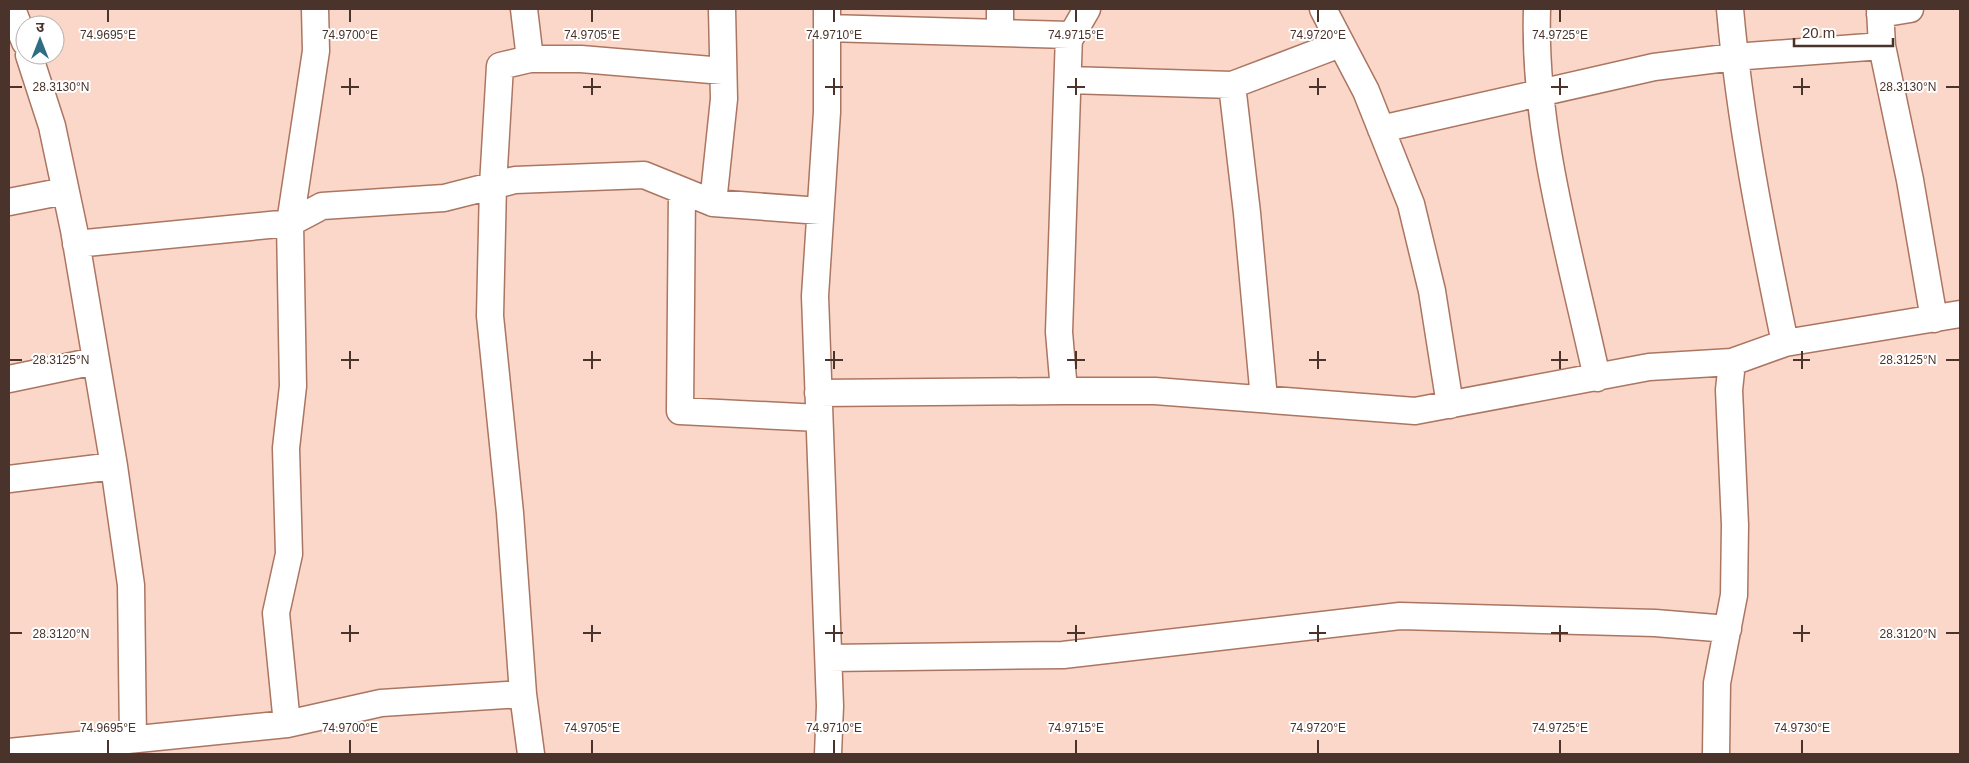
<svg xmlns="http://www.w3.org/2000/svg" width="1969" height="763" font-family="Helvetica,'Noto Sans Devanagari',sans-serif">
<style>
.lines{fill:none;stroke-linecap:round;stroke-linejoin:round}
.street-casing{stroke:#ab7661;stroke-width:29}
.street{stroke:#fff;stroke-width:26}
.ticks{fill:none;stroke:#4a332a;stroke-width:2}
.ticks-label{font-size:12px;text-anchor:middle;fill:#4a332a;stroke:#fff;stroke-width:4;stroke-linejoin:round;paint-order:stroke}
</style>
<rect width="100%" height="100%" fill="#fbd7c9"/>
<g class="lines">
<!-- street casing -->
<g class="street-casing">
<path id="street" d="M12,9L25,42
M524,9L530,59
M722,9L724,99L713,203L820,211
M827,9V112L815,296L830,706L828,754
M1323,9L1366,91L1411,204L1432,291L1450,405
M1537,9C1533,133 1571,257 1597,378
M1730,9C1740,122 1762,232 1785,343
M1880,9L1882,46L1910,180L1934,319
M1880,14L1910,9
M1000,33V9
M1069,40L1087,9
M29,55L52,126L74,230L114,466L131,585L133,739
M1068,80L1232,85L1340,44
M1232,85L1247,213L1264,399
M1381,129L1654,67L1734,57L1882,46
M682,191L680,411L819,418
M9,202L65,191
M76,244L290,223L322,206L444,198L515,180L644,175L713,203
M9,379L95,361
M1064,391H1155L1415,411L1649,367L1732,362L1785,343L1960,314
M818,393L1064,391L1059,332L1069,35L827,28
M9,479L114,466
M829,658L1063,655L1400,616L1655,623L1728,629
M287,724L276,613L289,554L286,448L293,386L290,223L316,51L315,9
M9,752L287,724L381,703L523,694
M531,754L523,694L510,513L490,316L493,185L500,66L530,59H581L723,71
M1716,754L1717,683L1734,595L1735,525L1729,390L1732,362"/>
</g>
<!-- street -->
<use href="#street" class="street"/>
</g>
<!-- ticks -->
<path class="ticks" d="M108,10V22M350,10V22M592,10V22M834,10V22M1076,10V22M1318,10V22M1560,10V22M350,78V95M592,78V95M834,78V95M1076,78V95M1318,78V95M1560,78V95M1802,78V95M10,87H22M341,87H359M583,87H601M825,87H843M1067,87H1085M1309,87H1326M1551,87H1568M1793,87H1810M1946,87H1959M350,351V369M592,351V369M834,351V369M1076,351V369M1318,351V369M1560,351V369M1802,351V369M10,360H22M341,360H359M583,360H601M825,360H843M1067,360H1085M1309,360H1326M1551,360H1568M1793,360H1810M1946,360H1959M350,625V642M592,625V642M834,625V642M1076,625V642M1318,625V642M1560,625V642M1802,625V642M10,633H22M341,633H359M583,633H601M825,633H843M1067,633H1085M1309,633H1326M1551,633H1568M1793,633H1810M1946,633H1959M108,740V753M350,740V753M592,740V753M834,740V753M1076,740V753M1318,740V753M1560,740V753M1802,740V753"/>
<g class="ticks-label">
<text x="108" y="39">74.9695°E</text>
<text x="350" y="39">74.9700°E</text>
<text x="592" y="39">74.9705°E</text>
<text x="834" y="39">74.9710°E</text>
<text x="1076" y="39">74.9715°E</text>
<text x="1318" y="39">74.9720°E</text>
<text x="1560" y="39">74.9725°E</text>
<text x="61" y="91">28.3130°N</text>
<text x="1908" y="91">28.3130°N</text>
<text x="61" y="364">28.3125°N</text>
<text x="1908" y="364">28.3125°N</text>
<text x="61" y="638">28.3120°N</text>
<text x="1908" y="638">28.3120°N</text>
<text x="108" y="732">74.9695°E</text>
<text x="350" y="732">74.9700°E</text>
<text x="592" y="732">74.9705°E</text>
<text x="834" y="732">74.9710°E</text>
<text x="1076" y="732">74.9715°E</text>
<text x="1318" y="732">74.9720°E</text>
<text x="1560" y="732">74.9725°E</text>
<text x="1802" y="732">74.9730°E</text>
</g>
<!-- border -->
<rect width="1969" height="763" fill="none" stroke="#4a332a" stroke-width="20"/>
<!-- north arrow -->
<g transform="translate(40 40)"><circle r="24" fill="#ffffff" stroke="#b7adaa"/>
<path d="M0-4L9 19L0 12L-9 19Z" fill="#2e6d82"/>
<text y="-8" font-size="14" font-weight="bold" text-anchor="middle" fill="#4a332a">उ</text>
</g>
<!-- scale -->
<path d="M1794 38v8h99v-8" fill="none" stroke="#4a332a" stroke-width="2.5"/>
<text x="1802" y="38" font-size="15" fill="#4a332a" stroke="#ffffff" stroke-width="4" paint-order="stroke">20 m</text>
</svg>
